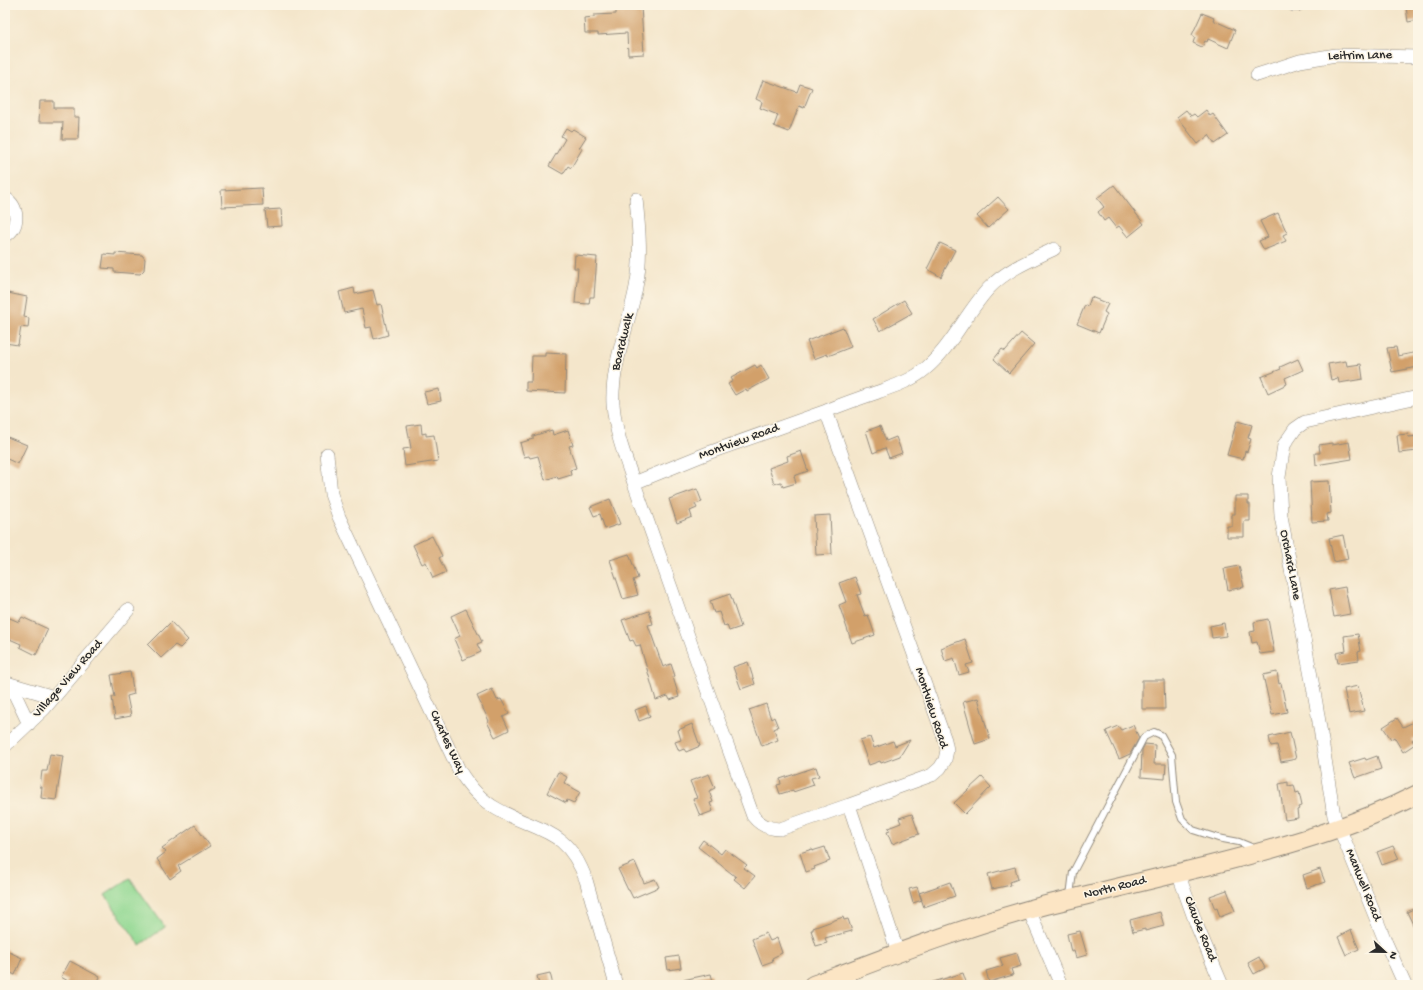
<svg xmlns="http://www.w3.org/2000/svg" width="1423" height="990" font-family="'Gochi Hand',sans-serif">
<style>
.green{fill:#91d892;stroke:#5e825e}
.building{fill:#d2a06b}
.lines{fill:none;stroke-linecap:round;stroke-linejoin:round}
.service-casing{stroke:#90887b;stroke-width:8}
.minor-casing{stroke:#90887b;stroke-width:14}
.secondary-casing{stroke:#90887b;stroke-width:20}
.service{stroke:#fff;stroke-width:6}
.minor{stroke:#fff;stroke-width:13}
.secondary{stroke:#fce5c4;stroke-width:18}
.labels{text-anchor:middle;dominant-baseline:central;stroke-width:3;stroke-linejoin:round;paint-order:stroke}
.street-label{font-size:13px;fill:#2b2b2b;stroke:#fcf5e5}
</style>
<rect width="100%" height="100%" fill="#fcf5e5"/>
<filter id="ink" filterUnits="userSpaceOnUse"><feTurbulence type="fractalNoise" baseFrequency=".025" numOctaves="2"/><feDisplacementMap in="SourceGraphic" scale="8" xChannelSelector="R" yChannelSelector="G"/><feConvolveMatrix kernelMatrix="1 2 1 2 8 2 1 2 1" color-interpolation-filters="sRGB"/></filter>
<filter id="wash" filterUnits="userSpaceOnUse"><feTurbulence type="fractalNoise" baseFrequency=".012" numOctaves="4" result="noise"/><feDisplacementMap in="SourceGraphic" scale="16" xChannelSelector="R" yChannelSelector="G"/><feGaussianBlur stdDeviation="0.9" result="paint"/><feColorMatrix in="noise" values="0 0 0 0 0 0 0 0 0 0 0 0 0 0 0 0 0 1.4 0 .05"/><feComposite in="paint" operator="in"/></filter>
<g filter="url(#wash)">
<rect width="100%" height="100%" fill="#f4e6cb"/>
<!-- green -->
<path class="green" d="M130,878L165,927L140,945L105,895Z"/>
<g id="blocks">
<!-- building -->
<path class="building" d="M1418,5V20L1408,22L1406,7Z
M641,6L644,54L628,55L627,33L598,35V33H585L584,18L594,17V15L616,14V8Z
M1202,13L1214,18L1213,20L1235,30L1228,48L1208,39L1207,42L1205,41L1202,47L1193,43L1195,37L1192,35Z
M763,80L797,92L800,84L812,88L804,108L799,106L789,132L774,126L778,115L760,108L762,102L756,99Z
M40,101H54V108H74V117H79L78,139H62L63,122H39Z
M1186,110L1191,116L1194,114L1197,117L1206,110L1210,116L1213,114L1228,135L1215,144L1209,135L1198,144L1177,117Z
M566,128L571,131L573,129L586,137L579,148L582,149L571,168L568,166L563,174L549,166L565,139L561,136Z
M1114,185L1144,224L1128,237L1119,226L1116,228L1108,218L1104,221L1098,212L1104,207L1097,198Z
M262,188L263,205L222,207L221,190Z
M998,197L1009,209L988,228L977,216Z
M281,209L282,226L267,227L265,210Z
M1278,213L1287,233L1283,235L1286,241L1264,250L1259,241L1268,237L1260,221Z
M940,243L955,250L941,277L927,269Z
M115,253L142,255L145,259L144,270L140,274L114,272V269L102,268L104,254L115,255Z
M575,255L597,257L594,297H590L589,304L575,303L578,268H574Z
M354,288L355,294L373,290L377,305L381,304L388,335L374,339L371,327L366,328L362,309L344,313L339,292Z
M8,293L27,297L24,317L29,318L28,328L21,327L18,345L5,343V301L6,302Z
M1091,297L1108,304L1104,312L1107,314L1099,333L1077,324L1085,305L1088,306Z
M904,300L912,313L880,331L873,319Z
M843,327L851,347L828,356L827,354L814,359L807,341Z
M1021,333L1034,344L1009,373L994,359L1002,349L1005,351Z
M1396,347L1398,356L1418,352V367L1392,372L1387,348Z
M545,353L566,354L565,393L526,391V382H531L532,356H545Z
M1298,359L1303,370L1285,378L1287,384L1268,393L1261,377L1281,369L1280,367Z
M1346,361L1347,366L1361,364L1363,379L1339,383L1338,378L1331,380L1328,364Z
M755,365L757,368L761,365L769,379L747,391L746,389L735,395L728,384L733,381L731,378Z
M439,389L441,401L427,404L424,392Z
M1237,421L1252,425L1248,438L1251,439L1247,452L1245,451L1243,459L1227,455Z
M421,424L422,434L426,433V436L434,435L438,461L405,466L403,449L411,448L407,426Z
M880,426L886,441L896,437L902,453L889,458L885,448L873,453L866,431Z
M552,430L553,435L568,430L573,445L569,446L576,468L570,470L571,475L558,479L557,476L545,480L538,456L530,458L529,456L524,457L520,443L533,439V436Z
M1408,434L1409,437L1418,436V451L1399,453L1397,435Z
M5,436L27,445L18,464L5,458Z
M1349,442L1352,459L1316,465L1315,453H1320L1319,445L1332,443V445Z
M801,451L808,471L794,476L796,483L783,487L781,482L774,484L769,468L788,461L787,456Z
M1329,481L1331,513L1327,514L1328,521L1312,522L1310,482Z
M697,489L702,502L695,504L697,508L690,511L692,517L677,523L669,499Z
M1235,496H1248V504H1250V521H1244V537H1227V526H1232V514H1235Z
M610,499L620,524L605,529L600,514L594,516L590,507Z
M830,515L832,554L816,555L814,516Z
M1343,535L1348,559L1334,562L1329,538Z
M432,536L442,556L439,558L446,572L433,578L426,562L422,564L413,545Z
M629,554L638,578L633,580L638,595L623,599L610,560Z
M1239,566L1244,587L1228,590L1224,569Z
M855,577L861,594L857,595L865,616L868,615L875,635L852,643L839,605L846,602L839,583Z
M1345,587L1350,614L1334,617L1329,590Z
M730,594L741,627L729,631L727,625L724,626L719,612L714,613L710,601Z
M466,609L482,642L477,644L481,652L463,660L454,639L460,636L451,616Z
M649,611L653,624L648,625L663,667L671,664L675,676L673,677L679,697L670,700L668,696L656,700L640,645L636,646L633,640L630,641L622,620Z
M5,616L19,622L22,617L48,629L36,655L20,647L21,644L5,637Z
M1268,619L1274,652L1260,654L1257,642L1252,643L1250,632L1255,631L1254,622Z
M171,622L188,640L180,648L175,645L161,658L148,645Z
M1224,623L1226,636L1212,638L1210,626Z
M1358,634L1361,651L1358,652L1359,660L1338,663L1336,653L1346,651L1344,636Z
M965,639L973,663L966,665L969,672L959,675L954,658L945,661L941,648Z
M748,662L755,684L741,689L733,667Z
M130,672L134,694L127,696L131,716L115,719L112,697H115L111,675Z
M1277,672L1279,684L1281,683L1287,712L1272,715L1263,675Z
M1142,680H1164L1165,709H1142Z
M1358,686L1364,711L1349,714L1344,689Z
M492,689L497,700L501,699L509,714L503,717L509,730L495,737L487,722L489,721L477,696Z
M978,698L990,739L975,744L963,702Z
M766,704L771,719L774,717L778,727L774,729L778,740L762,746L749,710Z
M646,706L650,717L639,721L635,710Z
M1397,718L1403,727L1418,720V737L1412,740L1415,744L1403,752L1394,737L1391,739L1383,727Z
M692,724L700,746L686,752L684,749L679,751L675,742L681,740L678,730Z
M1133,725L1139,738L1130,754L1119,759L1106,731L1118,726L1121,730Z
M1290,732L1296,759L1281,762L1277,745L1271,746L1269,737Z
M870,737L874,748L893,741L895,746L910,740L900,756L881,763L880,761L869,765L860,740Z
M1145,744L1155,745L1154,764H1166L1165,779L1141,777L1142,750Z
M50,754L63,756L56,800L41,798L42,787H40L42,771H47Z
M1377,756L1381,769L1355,778L1349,763L1365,758L1366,760Z
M816,767L819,776L811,778L814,785L793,792V790L780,794L777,785L781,784L780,779Z
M558,772L567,777L564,783L580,792L574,803L567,800L566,803L547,793Z
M709,774L715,788L709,791L713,802L710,803L713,811L700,816L693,799L697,798L690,781Z
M982,777L991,787L965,814L954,803Z
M1288,782V786L1294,785L1296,793L1299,792L1302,806L1298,807L1299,809L1297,810L1298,818L1285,820L1279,784Z
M912,814L919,834L892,844L887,832L890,831L888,828L901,823L899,818Z
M195,825L210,846L178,866L181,871L170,879L157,859L166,852L162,848Z
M703,840L721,854L725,849L747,865L744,868L755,876L745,888L734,879L736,877L698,847Z
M1393,846L1399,859L1382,865L1377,852Z
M825,847L830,861L814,867L815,869L806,872L800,853L812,849V851Z
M635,862L644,883L655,879L659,887L633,898L629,890H628L618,869Z
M1015,867L1018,879L1010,882L1011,885L992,889L988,874Z
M1320,869L1325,882L1307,888L1303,875Z
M950,882L955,896L924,907L919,893Z
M917,887L922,900L913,903L909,889Z
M1227,890L1235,911L1220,917L1217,908L1215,909L1210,896Z
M1418,907V935L1407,912Z
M1160,912L1164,926L1145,931V929L1133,932L1130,920Z
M843,917L844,920L848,919L852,931L825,938L827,943L816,946L811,930H813V928Z
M1351,930L1359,949L1346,955L1338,937Z
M1080,931L1087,955L1076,958L1074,951L1071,952L1067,934Z
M766,933L770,941L777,938L782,953L772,958L773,961L762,965L752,939Z
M5,950L22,958L15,975L5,970Z
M1017,953L1021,966L1011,969L1013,975L989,982L986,971L1003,966L1000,958Z
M679,956L681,968L668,970L666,958Z
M1259,957L1265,968L1254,974L1248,963Z
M70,961L100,977L96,985H65L68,981L61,977Z
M550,973L553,985H539L537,976Z
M963,973L967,985H930V983Z
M711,974L714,985H678V981Z"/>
</g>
</g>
<g filter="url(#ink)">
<use href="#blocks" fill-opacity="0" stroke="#90887b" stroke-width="1"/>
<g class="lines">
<!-- service casing -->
<g class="service-casing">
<path id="service" d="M1070,896L1073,872L1144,737L1154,732L1161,735L1172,755L1176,802L1182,819L1193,830L1218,838L1239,842L1256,849"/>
</g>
<!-- minor casing -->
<g class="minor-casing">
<path id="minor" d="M1294,5H1297
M1257,75L1300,61L1336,55L1418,57
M5,198C19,207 20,227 5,236
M826,411C843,404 860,398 878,392C894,386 911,381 924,370C952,347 965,314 989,288C1006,270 1031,260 1054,249
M327,454L331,494L339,517L459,770C468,785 481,800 497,809C539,833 567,827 586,880L616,985
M634,483C625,457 615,431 613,404C611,365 629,325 636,287C642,258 639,228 636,199
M5,682L10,684L54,697
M10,684L29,724
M5,746L44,709L128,610
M849,805L932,775L940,768L945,760L947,750L945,740L826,411L708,453L634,483L703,678L753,816C760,825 768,829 780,829L849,805L898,953
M1178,873L1197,926L1222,985
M1029,910L1061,985
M845,973L851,985
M1405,985L1386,943L1346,844L1334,816L1316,703L1281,516L1279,477L1284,445L1295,429L1305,422L1418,397"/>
</g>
<!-- secondary casing -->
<g class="secondary-casing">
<path id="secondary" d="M813,985C889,956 966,926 1046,905C1099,892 1153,879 1207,866C1279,848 1352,828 1418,794"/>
</g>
<!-- service -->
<use href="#service" class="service"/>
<!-- minor -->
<use href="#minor" class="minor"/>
<!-- secondary -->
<use href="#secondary" class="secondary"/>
</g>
</g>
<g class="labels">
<!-- street labels -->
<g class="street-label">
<text transform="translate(1360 56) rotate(-1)">Leitrim Lane</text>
<text transform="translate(623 342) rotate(-76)">Boardwalk</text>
<text transform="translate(739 442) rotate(-20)">Montview Road</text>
<text transform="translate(1290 565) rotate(79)">Orchard Lane</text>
<text transform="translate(68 679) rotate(-49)">Village View Road</text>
<text transform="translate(931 708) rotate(72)">Montview Road</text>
<text transform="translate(447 742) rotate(65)">Charles Way</text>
<text transform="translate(1363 885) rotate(68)">Manwell Road</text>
<text transform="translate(1115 888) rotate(-14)">North Road</text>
<text transform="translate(1200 929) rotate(68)">Claude Road</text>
</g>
</g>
<!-- margin -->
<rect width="1423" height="990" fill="none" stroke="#fcf5e5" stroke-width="20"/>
<!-- north arrow -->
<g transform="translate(1385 952) rotate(112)" stroke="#fcf5e5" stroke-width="3" paint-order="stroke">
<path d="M0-3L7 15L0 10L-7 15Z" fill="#2b2b2b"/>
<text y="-6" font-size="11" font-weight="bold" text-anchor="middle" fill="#2b2b2b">N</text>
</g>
</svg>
